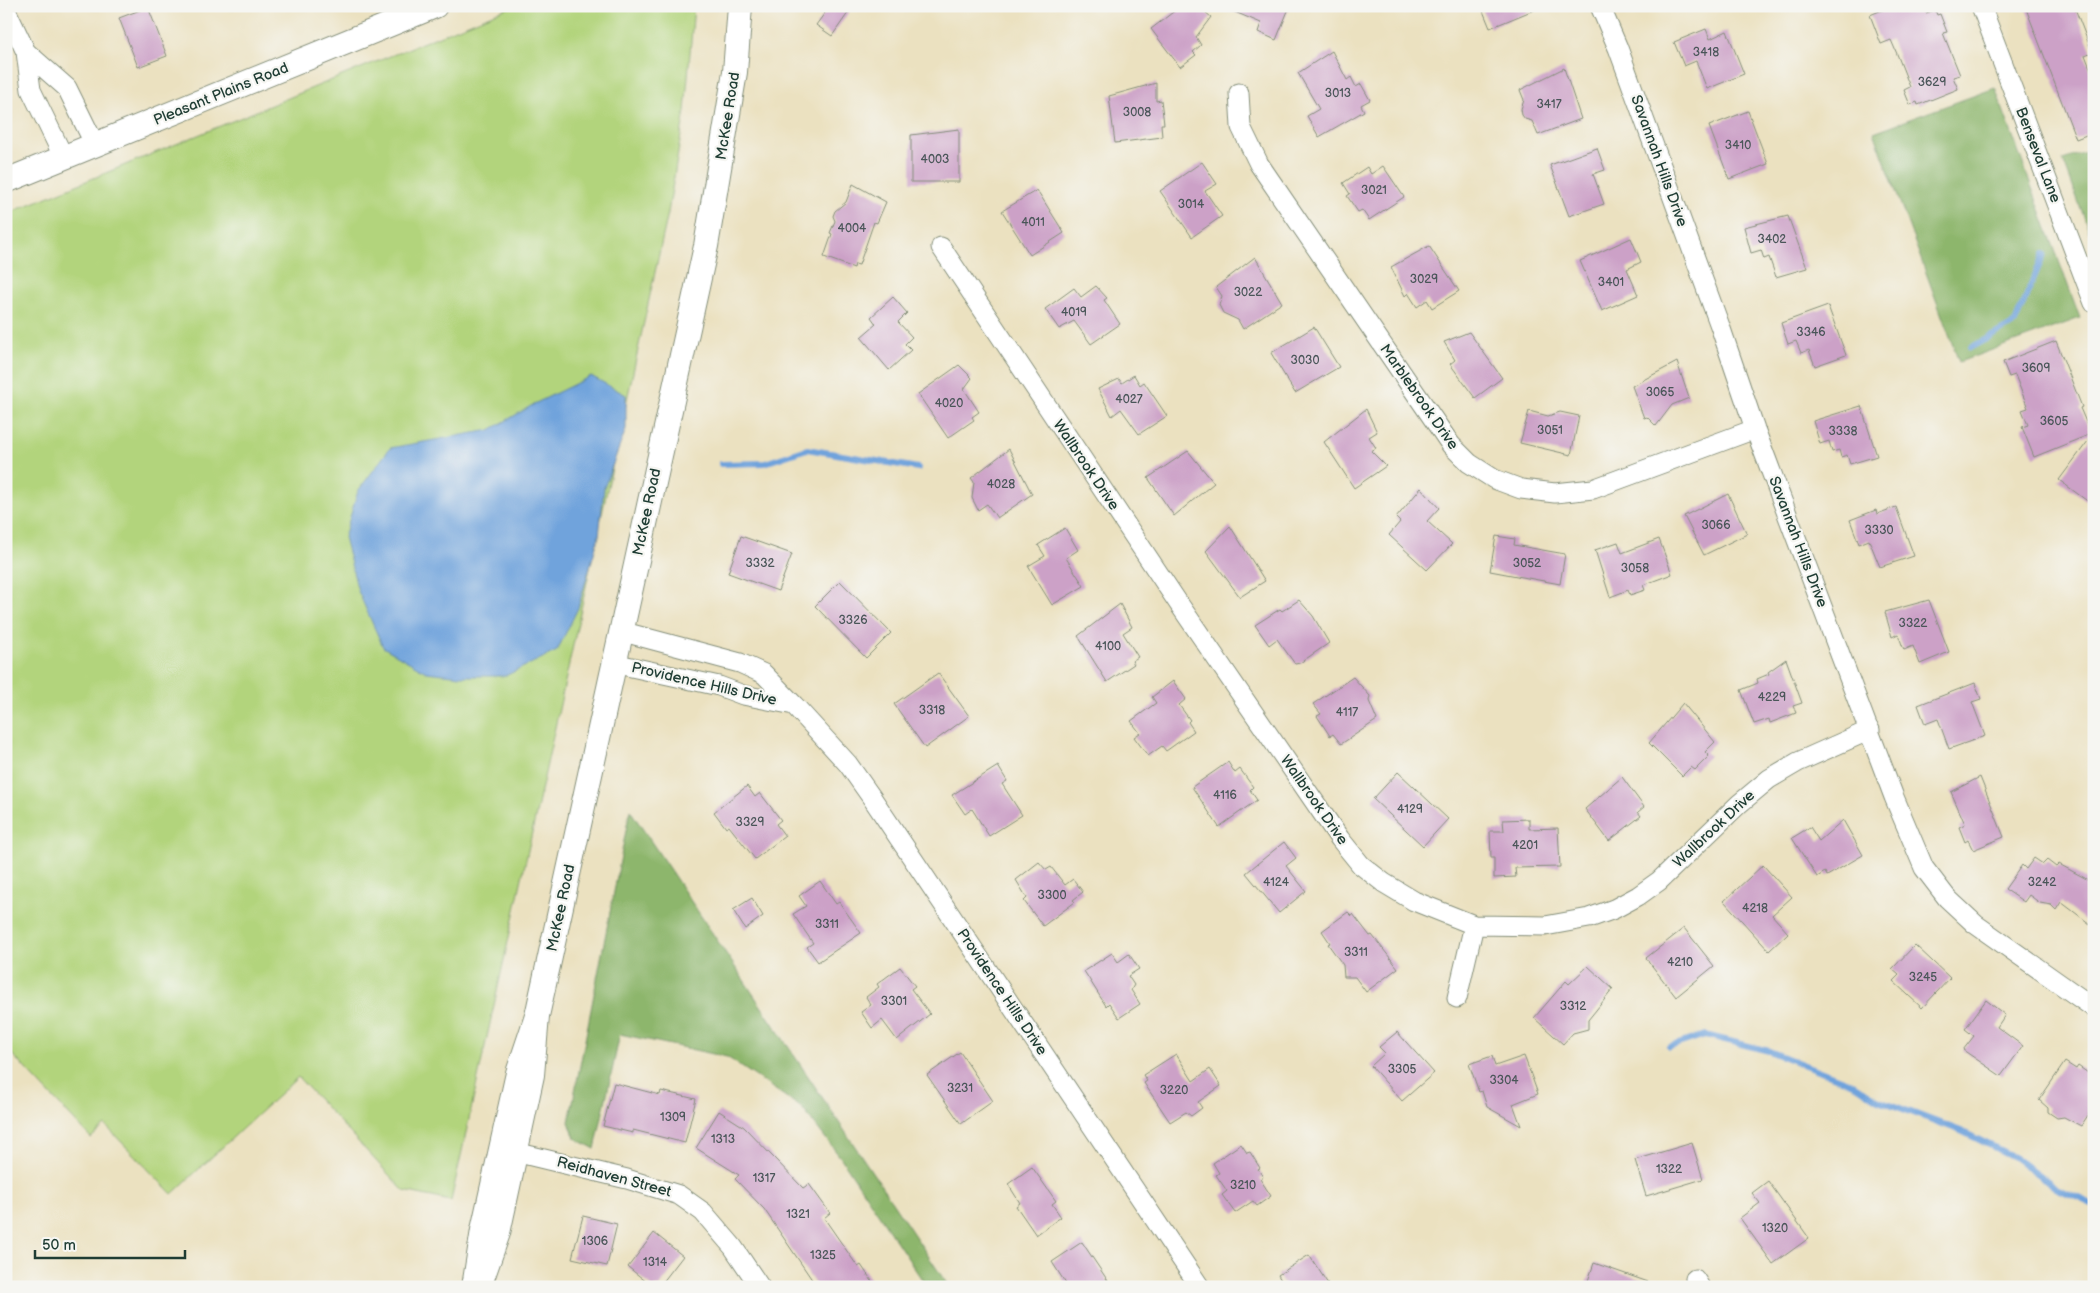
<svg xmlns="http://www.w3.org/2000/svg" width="2100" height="1293" font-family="'Balsamiq Sans',sans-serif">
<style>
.green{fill:#b2d47c;stroke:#688858}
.forest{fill:#8db66c;stroke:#567a50}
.water{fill:#70a3dc;stroke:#487088}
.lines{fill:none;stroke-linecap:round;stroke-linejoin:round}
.stream{stroke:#70a3dc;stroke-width:6}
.building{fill:#cca1c7}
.minor-casing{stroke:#858f7a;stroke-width:21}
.tertiary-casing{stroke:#858f7a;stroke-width:26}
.minor{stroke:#fff;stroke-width:19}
.tertiary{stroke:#fff;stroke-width:24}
.labels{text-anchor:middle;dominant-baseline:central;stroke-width:4.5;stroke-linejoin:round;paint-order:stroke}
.number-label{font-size:12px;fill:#4a5659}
.street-label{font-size:15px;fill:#1f3d34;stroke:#f6f6f2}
</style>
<rect width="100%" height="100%" fill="#f6f6f2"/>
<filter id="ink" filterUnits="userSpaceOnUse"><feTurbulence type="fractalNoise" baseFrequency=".02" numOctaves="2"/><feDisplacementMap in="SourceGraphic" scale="10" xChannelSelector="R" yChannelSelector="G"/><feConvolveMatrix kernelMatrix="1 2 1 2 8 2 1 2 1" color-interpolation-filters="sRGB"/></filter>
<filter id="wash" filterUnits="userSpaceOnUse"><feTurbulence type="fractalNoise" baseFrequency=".0096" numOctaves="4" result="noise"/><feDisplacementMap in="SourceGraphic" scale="20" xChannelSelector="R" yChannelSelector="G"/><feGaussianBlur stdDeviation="1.12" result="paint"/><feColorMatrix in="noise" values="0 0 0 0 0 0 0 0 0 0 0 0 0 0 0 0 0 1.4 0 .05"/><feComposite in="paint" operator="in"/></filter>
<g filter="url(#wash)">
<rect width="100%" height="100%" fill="#ebe1c0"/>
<!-- green -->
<path class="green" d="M512,6H694L685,111L668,213L451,1201L404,1191L298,1077L172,1194L105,1125L91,1138L6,1048V214Z"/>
<!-- forest -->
<path class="forest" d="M1995,88L2080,318L1959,362L1874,132Z
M2094,149V244L2063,160Z
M630,810L949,1287H927L841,1158L802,1108L727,1057L620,1034L595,1149L575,1138L569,1122Z"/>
<!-- water -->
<path class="water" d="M591,376L626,395V429L604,488L599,536L578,608L557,651L505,676H461L426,672L383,647L358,591L344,537L358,491L390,448L490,430L536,403Z"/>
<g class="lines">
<!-- stream -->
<path class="stream" d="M2093,219H2094
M1970,348L2015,323L2044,254
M721,464L765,463L807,449L918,468
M1669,1047L1705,1035L1769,1051L1853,1084L1879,1100L1961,1131L2014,1157L2056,1188L2094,1205"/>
</g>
<g id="blocks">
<!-- building -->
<path class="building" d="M830,6H853L832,36L816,25Z
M1181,6H1198L1211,17L1196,37L1201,45L1193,52L1196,55L1180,67L1151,29Z
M1290,6L1276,40L1258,32L1261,23L1223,7Z
M1481,6H1541V7L1490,28Z
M1892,6H1923L1926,13L1935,10L1937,15L1940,14L1947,32L1943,33L1960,75L1953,77L1958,89L1918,105L1917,102L1910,105L1904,90L1910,87L1897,54L1891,40L1881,44L1870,15Z
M2025,6H2074L2092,52L2085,55L2094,78V132L2076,139Z
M148,7L167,56L138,67L119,18Z
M1706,29L1710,39L1727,31L1744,74L1707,89L1696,61L1684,66L1674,42Z
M1332,51L1347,80L1351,77L1356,87L1361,84L1370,100L1361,105L1364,111L1319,137L1307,116L1319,109L1298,73Z
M1564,68L1581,119L1538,135L1532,121L1525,119L1522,115L1521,109L1524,100L1520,90Z
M1156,83V101L1161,100L1164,124H1161L1162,137L1115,143L1109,96Z
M1748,111L1768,164L1729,179L1709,126Z
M959,129V182H911V135Z
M1597,148L1605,170L1593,174L1604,204L1569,216L1550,165Z
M1202,162L1217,184L1205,191L1222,216L1192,237L1160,191Z
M1383,166L1404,197L1369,220L1362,210L1358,212L1347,196L1350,194L1343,183L1367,167L1371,174Z
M853,184L886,202L877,223L874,222L859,265L855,264L854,268L824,257L832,234L830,233L835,221L833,216L835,211L846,202Z
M1037,190L1064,233L1030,255L1002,211Z
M1788,216L1807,268L1776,277L1769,257L1764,259L1761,250L1751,253L1744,227Z
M1631,238L1641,262L1627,269L1638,295L1602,311L1580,261Z
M1429,246L1459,291L1432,308L1427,300L1417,307L1408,293L1405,296L1391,267Z
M1255,257L1282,303L1243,329L1238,320L1223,313L1219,305L1222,296L1216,287Z
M1096,286L1107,298L1104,300L1120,324L1091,344L1074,321L1059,329L1045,309L1074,288L1081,297Z
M893,297L907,313L898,322L912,337L905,344L911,350L889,370L861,337L876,324L871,317Z
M1828,306L1846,355L1815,366L1809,350L1801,353L1796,341L1788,344L1781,323Z
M1314,327L1339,367L1295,393L1271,353Z
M1469,332L1502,378L1475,398L1450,364L1455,360L1444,342Z
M2056,341L2082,407L2080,408L2091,434L2034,457L2022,427L2028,425L2022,410L2028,408L2015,375L2009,377L2003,362Z
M1677,362L1689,398L1672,405L1656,426L1647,417L1644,418L1632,386Z
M959,365L972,378L964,389L979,412L972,417L974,420L948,438L918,394Z
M1134,375L1140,385L1144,382L1167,416L1139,434L1121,409L1112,416L1098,389L1119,379L1122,383Z
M1861,406L1877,456L1850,464L1847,455L1841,457L1839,450L1832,452L1829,441L1820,444L1813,421Z
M1366,409L1377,432L1369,437L1376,448L1371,451L1386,466L1354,488L1324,442Z
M1529,411L1548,416L1560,412L1579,416L1571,455L1520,443Z
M2094,433V506L2059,480Z
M1009,449L1032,494L997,518L987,504L978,510L972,498L974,482L971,478Z
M1188,451L1214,483L1174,516L1148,478Z
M1421,488L1439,508L1427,521L1452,544L1427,570L1389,535L1400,522L1396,518Z
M1728,494L1747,534L1704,555L1684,516Z
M1896,507L1914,556L1880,567L1869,540L1859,544L1850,520L1876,510L1877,514Z
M1230,526L1265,581L1240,597L1206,551Z
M1065,528L1078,550L1066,558L1084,586L1052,605L1028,566L1045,556L1038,545Z
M741,536L792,554L778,591L728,573Z
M1496,536L1515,539L1514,545L1565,554L1560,584L1490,571Z
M1659,539L1672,574L1643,585L1645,590L1630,595L1628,590L1610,597L1595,550L1618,542L1622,553Z
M840,581L891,633L866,658L815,606Z
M1299,600L1313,616L1329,643L1300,663L1295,664L1277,639L1269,645L1255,625L1280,609L1282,611Z
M1929,600L1949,652L1920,664L1913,646L1904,650L1898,634L1892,637L1885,612Z
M1120,604L1132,627L1123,633L1138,657L1132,661L1134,664L1107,682L1078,636Z
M1786,659L1802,703L1793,706L1796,713L1770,723L1769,719L1754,724L1741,690L1758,683L1757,679L1769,674L1768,672Z
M938,673L969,716L925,748L894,704Z
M1353,677L1370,696L1369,701L1377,720L1341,744L1333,734L1330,736L1317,716L1321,714L1313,704Z
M1173,681L1186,699L1179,705L1190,720L1188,722L1194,731L1166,751L1162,746L1148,756L1134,737L1140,733L1131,721L1156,703L1152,697Z
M1975,683L1981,699L1972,702L1985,736L1949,749L1938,719L1925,724L1918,705Z
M1683,703L1715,742L1705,752L1709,756L1695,770L1691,767L1682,776L1649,743Z
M1228,762L1235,773L1240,769L1253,787L1250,790L1257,800L1219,827L1192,787Z
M998,766L1007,781L1002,784L1022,815L989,836L972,809L965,814L952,795Z
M1398,772L1448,819L1423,846L1373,799Z
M1622,777L1644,807L1638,812L1641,816L1609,841L1585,809Z
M1980,777L2004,837L1973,850L1968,840L1965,842L1959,827L1965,824L1951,792Z
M747,786L755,797L760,793L781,820L776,824L785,836L755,859L729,826L726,828L714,812Z
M1529,819V829L1558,828L1560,867L1515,868L1516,877L1494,878V858H1491L1490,831H1504L1503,820Z
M1843,820L1863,855L1827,876L1825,872L1817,877L1792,838L1810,827L1819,841Z
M1284,842L1296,858L1286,866L1306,891L1279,913L1246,873Z
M2034,858L2043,864L2047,860L2056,867L2059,864L2094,883V927L2061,902L2056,910L2051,905L2040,903L2029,895L2024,902L2005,889L2022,865L2026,869Z
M1039,862L1046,870L1051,867L1065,885L1073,879L1083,892L1073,900L1075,902L1043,926L1024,901L1027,898L1016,880Z
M1763,865L1792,897L1772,915L1788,933L1769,951L1724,901Z
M820,881L836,904L839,902L861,933L818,962L807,947L813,943L793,914L806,906L799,896Z
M752,898L763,916L745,929L733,910Z
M1348,912L1352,916L1353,914L1370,936L1372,935L1398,968L1366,992L1355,977H1344L1343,965L1328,944L1330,943L1322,931Z
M1684,928L1714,966L1676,997L1646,958Z
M1915,945L1950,978L1922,1008L1893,981L1899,975L1892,969Z
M1112,953L1118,962L1129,954L1139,969L1128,976L1134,985L1131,990L1140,1004L1119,1018L1109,1003L1106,1006L1084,971Z
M1588,966L1613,989L1588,1020V1029L1573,1033L1563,1044L1534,1018L1566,981L1569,984Z
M900,967L915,986L911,989L930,1014L897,1040L882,1020L872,1028L861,1012L871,1005L866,997L879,987L877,984Z
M1986,1000L2005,1015L1997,1027L2023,1046L2001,1076L1963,1050L1974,1036L1965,1029Z
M1397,1032L1434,1073L1402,1101L1371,1066L1385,1053L1379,1047Z
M960,1052L993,1101L961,1124L927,1075Z
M1176,1054L1193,1081L1210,1069L1221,1086L1198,1102L1202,1108L1191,1116L1186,1112L1170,1122L1144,1083L1147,1081L1143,1075Z
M1492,1056L1495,1066L1524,1056L1526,1061L1538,1094L1513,1104L1521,1126L1487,1107L1482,1091L1479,1092L1469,1064Z
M2065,1062L2076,1069L2078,1066L2094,1077V1106L2081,1126L2064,1117L2057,1118L2048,1112V1108L2039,1100Z
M614,1083L660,1095L661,1091L696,1099L685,1143L633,1130V1133L603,1126Z
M719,1111L744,1127L803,1188L809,1184L830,1213L824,1218L858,1267L861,1265L876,1287H817L764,1209L735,1179L739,1175L696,1148Z
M1692,1143L1703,1179L1646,1196L1635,1160Z
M1241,1144L1247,1153L1250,1152L1260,1168L1258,1169L1263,1177L1260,1179L1271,1196L1257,1206L1253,1201L1235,1213L1222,1195L1227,1191L1216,1175L1219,1173L1213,1163Z
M1032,1167L1056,1201L1052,1204L1061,1217L1036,1235L1016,1206L1020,1203L1008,1184Z
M1768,1181L1809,1238L1773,1264L1740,1218L1760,1203L1752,1193Z
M583,1216L617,1224L607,1266L572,1258Z
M654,1233L683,1256L659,1287H653L628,1267Z
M1082,1242L1112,1287H1068L1052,1262Z
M1309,1255L1330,1287H1285L1278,1275Z
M1594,1263L1654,1284V1287H1586Z"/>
</g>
</g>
<g filter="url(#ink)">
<use href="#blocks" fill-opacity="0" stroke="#858f7a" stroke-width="1"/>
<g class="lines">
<!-- minor casing -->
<g class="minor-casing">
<path id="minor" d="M1600,6L1618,48L1720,326L1755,429L1894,797L1924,868L1947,898L1975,924L2094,1008
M1981,6L2094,303
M6,10L26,52L31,90L64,158
M26,52L67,88L95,145
M1239,93L1241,127L1259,164L1451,445L1469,463L1494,479L1521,489L1555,493L1593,489L1755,429
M941,247L1179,604L1340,839L1361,865L1384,883L1414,901L1474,925L1545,926L1589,918L1614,909L1638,896L1659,881L1739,804L1769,779L1798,762L1870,730
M613,663L719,686L743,695L794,705L764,674L740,663L620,631
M794,705L848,764L872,798L1200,1287
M1457,998L1474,925
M515,1152L627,1179L679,1195L703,1212L733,1247L760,1287
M1695,1279L1700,1287"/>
</g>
<!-- tertiary casing -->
<g class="tertiary-casing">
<path id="tertiary" d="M6,181L435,6
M537,1016L706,246L735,72L740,6
M474,1287L483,1230L518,1073L537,1016L532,1075L498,1233L479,1287"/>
</g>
<!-- minor -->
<use href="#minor" class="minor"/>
<!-- tertiary -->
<use href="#tertiary" class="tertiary"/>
</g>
</g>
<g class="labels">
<!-- number labels -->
<g class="number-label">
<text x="1706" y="52">3418</text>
<text x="1932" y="82">3629</text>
<text x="1338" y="93">3013</text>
<text x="1549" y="104">3417</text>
<text x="1137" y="112">3008</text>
<text x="1738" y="145">3410</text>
<text x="935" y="159">4003</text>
<text x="1374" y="190">3021</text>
<text x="1191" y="204">3014</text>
<text x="1033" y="222">4011</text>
<text x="852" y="228">4004</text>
<text x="1772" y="239">3402</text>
<text x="1424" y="279">3029</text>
<text x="1611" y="282">3401</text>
<text x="1248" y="292">3022</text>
<text x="1074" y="312">4019</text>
<text x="1811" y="332">3346</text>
<text x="1305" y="360">3030</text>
<text x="2036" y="368">3609</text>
<text x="1660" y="392">3065</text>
<text x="1129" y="399">4027</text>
<text x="949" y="403">4020</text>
<text x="2054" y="421">3605</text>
<text x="1550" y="430">3051</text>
<text x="1843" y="431">3338</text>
<text x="1001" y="484">4028</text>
<text x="1716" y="525">3066</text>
<text x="1879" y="530">3330</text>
<text x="760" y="563">3332</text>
<text x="1527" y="563">3052</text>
<text x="1635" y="568">3058</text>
<text x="853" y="620">3326</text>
<text x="1913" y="623">3322</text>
<text x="1108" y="646">4100</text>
<text x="1772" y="697">4229</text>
<text x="932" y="710">3318</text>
<text x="1347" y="712">4117</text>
<text x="1225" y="795">4116</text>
<text x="1410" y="809">4129</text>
<text x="750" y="822">3329</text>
<text x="1525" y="845">4201</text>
<text x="1276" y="882">4124</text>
<text x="2042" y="882">3242</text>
<text x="1052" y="895">3300</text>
<text x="1755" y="908">4218</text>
<text x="827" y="924">3311</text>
<text x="1356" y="952">3311</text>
<text x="1680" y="962">4210</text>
<text x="1923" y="977">3245</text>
<text x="894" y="1001">3301</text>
<text x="1573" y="1006">3312</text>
<text x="1402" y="1069">3305</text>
<text x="1504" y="1080">3304</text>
<text x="960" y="1088">3231</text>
<text x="1174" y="1090">3220</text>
<text x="673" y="1117">1309</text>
<text x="723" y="1139">1313</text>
<text x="1669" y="1169">1322</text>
<text x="764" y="1178">1317</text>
<text x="1243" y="1185">3210</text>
<text x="798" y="1214">1321</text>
<text x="1775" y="1228">1320</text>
<text x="595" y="1241">1306</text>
<text x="823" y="1255">1325</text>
<text x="655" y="1262">1314</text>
</g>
<!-- street labels -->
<g class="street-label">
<text transform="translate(221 94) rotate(-22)">Pleasant Plains Road</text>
<text transform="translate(728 116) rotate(-81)">McKee Road</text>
<text transform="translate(2038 155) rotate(69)">Benseval Lane</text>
<text transform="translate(1659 161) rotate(70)">Savannah Hills Drive</text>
<text transform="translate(1419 397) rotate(55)">Marblebrook Drive</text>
<text transform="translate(1086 465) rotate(56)">Wallbrook Drive</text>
<text transform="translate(647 512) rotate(-78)">McKee Road</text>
<text transform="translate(1798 542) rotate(69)">Savannah Hills Drive</text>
<text transform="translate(704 684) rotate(13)">Providence Hills Drive</text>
<text transform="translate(1314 800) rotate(55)">Wallbrook Drive</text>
<text transform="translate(1714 829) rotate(-43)">Wallbrook Drive</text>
<text transform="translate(561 908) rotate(-78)">McKee Road</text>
<text transform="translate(1002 992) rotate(56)">Providence Hills Drive</text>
<text transform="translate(614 1177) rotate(15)">Reidhaven Street</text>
</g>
</g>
<!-- margin -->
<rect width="2100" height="1293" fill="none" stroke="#f6f6f2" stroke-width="25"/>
<!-- scale -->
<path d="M35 1250v8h150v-8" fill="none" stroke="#1f3d34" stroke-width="2.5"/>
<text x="42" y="1250" font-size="15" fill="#1f3d34" stroke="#f6f6f2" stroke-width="4" paint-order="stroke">50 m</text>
</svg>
